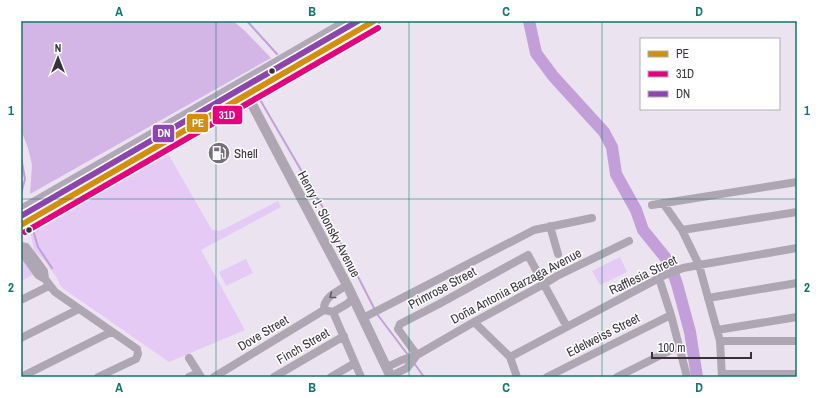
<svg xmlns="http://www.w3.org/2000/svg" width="818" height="398" font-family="'Archivo Narrow',sans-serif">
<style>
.green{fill:#e4caf5}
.forest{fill:#d3b5e6}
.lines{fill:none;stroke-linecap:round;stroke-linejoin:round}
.stream{stroke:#c29fd9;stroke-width:2}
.river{stroke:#c29fd9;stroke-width:12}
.minor{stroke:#aea7b3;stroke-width:8}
.tertiary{stroke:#aea7b3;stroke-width:10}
.primary{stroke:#b1a8b7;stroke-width:13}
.bus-1-casing{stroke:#fff;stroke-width:9}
.bus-2-casing{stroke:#fff;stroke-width:9}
.bus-3-casing{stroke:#fff;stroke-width:9}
.bus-1{stroke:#d18f0c;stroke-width:6}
.bus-2{stroke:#e5007d;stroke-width:6}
.bus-3{stroke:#8e44ad;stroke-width:6}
.oneway{stroke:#615b65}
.grid{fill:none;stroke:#0f766e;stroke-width:1;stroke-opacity:0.55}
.bus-dot{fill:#37323b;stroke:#fff;stroke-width:1.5}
.labels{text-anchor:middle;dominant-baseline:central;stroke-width:3;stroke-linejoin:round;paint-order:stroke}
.poi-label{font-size:13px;fill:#37323b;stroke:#fff;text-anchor:start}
.street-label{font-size:13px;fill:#37323b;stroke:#fff}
.line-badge{stroke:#fff;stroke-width:1.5}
.badge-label{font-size:11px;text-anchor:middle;font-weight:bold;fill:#fff}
.neatline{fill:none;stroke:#0f766e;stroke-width:1.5}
.grid-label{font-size:13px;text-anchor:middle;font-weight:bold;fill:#0f766e}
</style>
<rect width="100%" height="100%" fill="#ebe4f0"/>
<!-- green -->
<path class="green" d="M167,152L212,230L220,231L278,201L281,207L201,250L245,330L169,362L61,287L57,278L44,260L34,250L30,231Z
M620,257L627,272L600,285L592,271Z
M21,258L33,275L21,281Z
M246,259L253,273L226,286L219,272Z"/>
<!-- forest -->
<path class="forest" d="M21,21H233L244,30L271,58L30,194L32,165L28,148L21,130Z"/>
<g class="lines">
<!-- stream -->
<path class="stream" d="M247,21L277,54
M291,80L259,98L322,206L375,310
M21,157L25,179L21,194
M33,230L38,247L52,268
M377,314L408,355
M414,363L424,377"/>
<!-- river -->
<path class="river" d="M529,21L536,53L553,76L604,132L612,147L616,174L636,210L643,230L669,262L677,284L690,332L697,377"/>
<!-- minor -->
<path class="minor" d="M663,203L682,230L699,265L720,341L722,377
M652,205L797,182
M550,226L558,254
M682,230L797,212
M21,246L26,247L36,260L44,271L45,279L55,292L137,349L138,354L136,359L98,377
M21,251L38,275L45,279
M659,278L671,315L687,377
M708,298L797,283
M21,300L49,286
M324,310C323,297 337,292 347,285
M333,312L361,377
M363,318L534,230L592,218
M474,322L510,357L517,377
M717,330L797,317
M21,338L79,309
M720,341H797
M417,355L398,329L400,324L439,304L528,255L567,327
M510,357L665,275L683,268L699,265L797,248
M189,358L201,377
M387,367L402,360L417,355L474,322L544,284L557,276L629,241
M722,374H797
M391,376L407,368L417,355
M21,377L111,332
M189,377L198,373
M214,377L324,310L333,312L347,304L353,298
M274,377L344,336
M331,377L355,363
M547,377L671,315
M617,377L679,346"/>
<!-- tertiary -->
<path class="tertiary" d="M244,89L347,285L391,377"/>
<!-- primary -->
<path class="primary" d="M21,212L351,21
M21,225L374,21"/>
<!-- bus-1 casing -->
<g class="bus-1-casing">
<path id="bus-1" d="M21,225L374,21"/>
</g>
<!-- bus-2 casing -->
<g class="bus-2-casing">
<path id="bus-2" d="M25,232L378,28"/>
</g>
<!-- bus-3 casing -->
<g class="bus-3-casing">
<path id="bus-3" d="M21,216L358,21"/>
</g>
<!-- bus-1 -->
<use href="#bus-1" class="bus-1"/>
<!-- bus-2 -->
<use href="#bus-2" class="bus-2"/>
<!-- bus-3 -->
<use href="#bus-3" class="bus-3"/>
</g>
<!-- one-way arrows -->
<defs><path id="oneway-chevron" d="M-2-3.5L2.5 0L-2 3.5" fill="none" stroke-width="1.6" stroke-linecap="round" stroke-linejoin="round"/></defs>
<use class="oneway" href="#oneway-chevron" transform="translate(332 296) rotate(142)"/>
<!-- grid -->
<path class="grid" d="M216,21V377M409,21V377M602,21V377M21,199H797"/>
<!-- icons -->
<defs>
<g id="fuel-disc" transform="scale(1.15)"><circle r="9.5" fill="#76707a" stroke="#fff"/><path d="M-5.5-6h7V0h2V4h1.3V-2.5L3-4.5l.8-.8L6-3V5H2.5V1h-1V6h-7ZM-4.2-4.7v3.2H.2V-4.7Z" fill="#fff"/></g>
</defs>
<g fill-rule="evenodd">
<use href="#fuel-disc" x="219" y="153"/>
</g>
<!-- markers -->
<g class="bus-dot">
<circle cx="272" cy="71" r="3.5"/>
<circle cx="29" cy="230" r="3.5"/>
</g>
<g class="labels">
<!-- poi labels -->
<g class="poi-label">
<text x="234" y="153">Shell</text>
</g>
<!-- street labels -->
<g class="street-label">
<text transform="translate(329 224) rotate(62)">Henry J. Slonsky Avenue</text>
<text transform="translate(643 275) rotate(-26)">Rafflesia Street</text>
<text transform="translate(516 286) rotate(-28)">Doña Antonia Barzaga Avenue</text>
<text transform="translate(442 288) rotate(-28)">Primrose Street</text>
<text transform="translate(263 333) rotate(-31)">Dove Street</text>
<text transform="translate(603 335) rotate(-27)">Edelweiss Street</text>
<text transform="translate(303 346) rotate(-30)">Finch Street</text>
</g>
</g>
<g class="line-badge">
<rect x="212" y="105" width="31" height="20" rx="4" fill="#e5007d"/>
<rect x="186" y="113" width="23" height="20" rx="4" fill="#d18f0c"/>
<rect x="152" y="124" width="23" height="19" rx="4" fill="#8e44ad"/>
</g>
<g class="badge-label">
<text x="227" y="119">31D</text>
<text x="198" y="127">PE</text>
<text x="164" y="137">DN</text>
</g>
<!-- border -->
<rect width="818" height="398" fill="none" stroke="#ffffff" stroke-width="44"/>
<!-- legend -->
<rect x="640" y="38" width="140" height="72" fill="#ffffff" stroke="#afadb1"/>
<rect x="648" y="51" width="20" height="6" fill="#d18f0c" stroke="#afadb1"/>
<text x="676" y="58" font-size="12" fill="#37323b">PE</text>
<rect x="648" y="71" width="20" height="6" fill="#e5007d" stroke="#afadb1"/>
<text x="676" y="78" font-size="12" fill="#37323b">31D</text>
<rect x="648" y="91" width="20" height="6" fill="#8e44ad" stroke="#afadb1"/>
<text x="676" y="98" font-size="12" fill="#37323b">DN</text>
<!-- north arrow -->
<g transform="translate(58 58)" stroke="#ffffff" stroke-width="3" paint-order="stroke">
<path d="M0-3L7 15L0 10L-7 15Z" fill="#37323b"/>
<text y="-6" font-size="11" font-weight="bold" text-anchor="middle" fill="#37323b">N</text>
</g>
<!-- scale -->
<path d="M652 352v6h99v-6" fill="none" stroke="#37323b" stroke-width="2"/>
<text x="658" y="352" font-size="12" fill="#37323b" stroke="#ffffff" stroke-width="3" paint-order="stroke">100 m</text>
<rect x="22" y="22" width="774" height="354" class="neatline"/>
<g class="grid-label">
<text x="119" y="16">A</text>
<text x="312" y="16">B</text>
<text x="506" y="16">C</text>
<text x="699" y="16">D</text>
<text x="11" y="115">1</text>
<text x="807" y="115">1</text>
<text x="11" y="292">2</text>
<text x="807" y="292">2</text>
<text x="119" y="392">A</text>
<text x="312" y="392">B</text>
<text x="506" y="392">C</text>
<text x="699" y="392">D</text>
</g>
</svg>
